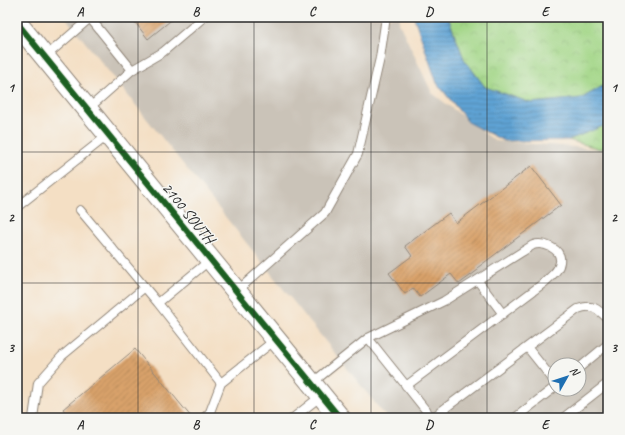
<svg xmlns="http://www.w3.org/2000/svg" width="625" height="435" font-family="Caveat,sans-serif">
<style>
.industrial{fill:#cac3b8;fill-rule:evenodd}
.park{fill:url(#park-crowns);stroke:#668058}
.water{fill:url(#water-rules);stroke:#456780}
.building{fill:url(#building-hatch)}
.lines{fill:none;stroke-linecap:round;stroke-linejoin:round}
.service-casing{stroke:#908578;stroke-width:10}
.tertiary-casing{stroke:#908578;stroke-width:22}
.service{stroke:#fff;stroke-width:8}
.tertiary{stroke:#fff;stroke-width:20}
.cycleway-casing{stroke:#f6f6f2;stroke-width:8}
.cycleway{stroke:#1b5e20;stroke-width:6}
.grid{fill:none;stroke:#2b2b2b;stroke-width:1;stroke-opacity:0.55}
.labels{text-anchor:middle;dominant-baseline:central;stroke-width:3;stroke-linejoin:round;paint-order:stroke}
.street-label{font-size:16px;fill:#2b2b2b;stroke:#f6f6f2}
.neatline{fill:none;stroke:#2b2b2b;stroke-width:1.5}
.grid-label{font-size:13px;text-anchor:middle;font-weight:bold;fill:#2b2b2b}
</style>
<defs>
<pattern id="park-crowns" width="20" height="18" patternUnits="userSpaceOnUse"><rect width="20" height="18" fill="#a2d686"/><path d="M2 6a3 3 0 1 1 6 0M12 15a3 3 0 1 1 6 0" fill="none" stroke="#8cb874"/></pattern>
<pattern id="water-rules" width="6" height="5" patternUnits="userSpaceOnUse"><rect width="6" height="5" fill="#5fa3d4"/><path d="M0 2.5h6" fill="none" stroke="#4f85ac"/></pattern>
<pattern id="building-hatch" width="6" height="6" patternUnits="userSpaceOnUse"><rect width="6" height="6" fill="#d9a26a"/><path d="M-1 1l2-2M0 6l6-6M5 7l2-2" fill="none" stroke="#b08457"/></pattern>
</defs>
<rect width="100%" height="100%" fill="#f6f6f2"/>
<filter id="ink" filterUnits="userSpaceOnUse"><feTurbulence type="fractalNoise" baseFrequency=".025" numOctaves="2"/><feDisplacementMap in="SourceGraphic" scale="8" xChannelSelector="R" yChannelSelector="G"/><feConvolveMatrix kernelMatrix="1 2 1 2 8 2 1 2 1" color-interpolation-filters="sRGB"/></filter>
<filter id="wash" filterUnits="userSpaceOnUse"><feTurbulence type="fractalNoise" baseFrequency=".012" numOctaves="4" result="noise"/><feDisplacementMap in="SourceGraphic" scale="16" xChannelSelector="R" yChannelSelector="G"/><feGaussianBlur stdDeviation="0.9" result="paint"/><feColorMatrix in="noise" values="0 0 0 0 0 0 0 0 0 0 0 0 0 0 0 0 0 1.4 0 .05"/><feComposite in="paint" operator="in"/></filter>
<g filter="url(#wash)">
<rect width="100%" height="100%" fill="#f4dfc4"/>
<!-- industrial -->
<path class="industrial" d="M65,17H400L399,23L432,93L495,141L601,149L608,145V418H387ZM555,365H579V389H555Z"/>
<!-- park -->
<path class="park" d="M448,17H608V83L582,98L531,103L485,87L464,59Z
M608,124V145L601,149L568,140Z"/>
<!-- water -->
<path class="water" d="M414,17H448L464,59L485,87L531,103L582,98L608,83V124L568,140L504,141L469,123L437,83Z"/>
<g id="blocks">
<!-- building -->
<path class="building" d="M131,17H175L148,39Z
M531,166L561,205L477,268L478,270L459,284L451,274L420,297L413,288L405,294L389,273L412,256L405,246L449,213L456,223Z
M135,349L192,418H70L63,409Z"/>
</g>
</g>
<g filter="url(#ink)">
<use href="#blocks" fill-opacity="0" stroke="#908578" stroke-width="1"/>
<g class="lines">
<!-- service casing -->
<g class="service-casing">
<path id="service" d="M45,57L90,18L132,70
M88,109L132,70L163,52L204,17
M17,207L108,135
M80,210L158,303L210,260
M478,281L503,314
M237,291L325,213L358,154L380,58L386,17
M158,303L221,383L275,340
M368,338L444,301L533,245C543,242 562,248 560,262C559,271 551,276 545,282L406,386
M527,347L555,382
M579,368L608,344
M312,383L368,338L432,418
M33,418L38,383L62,356L145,287
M204,418L210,412L221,383
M293,418L321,396
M432,418L578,309C592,303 598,309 608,319
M515,418L555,387
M563,418L608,383"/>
</g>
<!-- tertiary casing -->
<g class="tertiary-casing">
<path id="tertiary" d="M17,23L340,418"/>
</g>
<!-- service -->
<use href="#service" class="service"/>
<!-- tertiary -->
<use href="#tertiary" class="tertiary"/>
<!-- cycleway casing -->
<g class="cycleway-casing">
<path id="cycleway" d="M17,23L340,418"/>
</g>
<!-- cycleway -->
<use href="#cycleway" class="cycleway"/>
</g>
</g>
<!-- grid -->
<path class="grid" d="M138,17V418M254,17V418M371,17V418M487,17V418M17,152H608M17,283H608"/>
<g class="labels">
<!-- street labels -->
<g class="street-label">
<text transform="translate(188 213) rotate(51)">2100 SOUTH</text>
</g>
</g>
<!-- margin -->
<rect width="625" height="435" fill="none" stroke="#f6f6f2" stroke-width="44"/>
<!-- north arrow -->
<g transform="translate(567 377) rotate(51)"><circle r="19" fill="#f6f6f2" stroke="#a5a5a2"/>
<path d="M0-3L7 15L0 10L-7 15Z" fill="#1f6fb2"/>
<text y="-6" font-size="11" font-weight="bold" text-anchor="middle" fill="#2b2b2b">N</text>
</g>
<rect x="22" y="22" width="581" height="391" class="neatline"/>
<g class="grid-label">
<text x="80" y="16">A</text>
<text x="196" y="16">B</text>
<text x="312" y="16">C</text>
<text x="429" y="16">D</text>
<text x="545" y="16">E</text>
<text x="11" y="92">1</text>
<text x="614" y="92">1</text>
<text x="11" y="222">2</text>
<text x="614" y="222">2</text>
<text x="11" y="352">3</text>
<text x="614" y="352">3</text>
<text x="80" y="429">A</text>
<text x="196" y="429">B</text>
<text x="312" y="429">C</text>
<text x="429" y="429">D</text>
<text x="545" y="429">E</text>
</g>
</svg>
